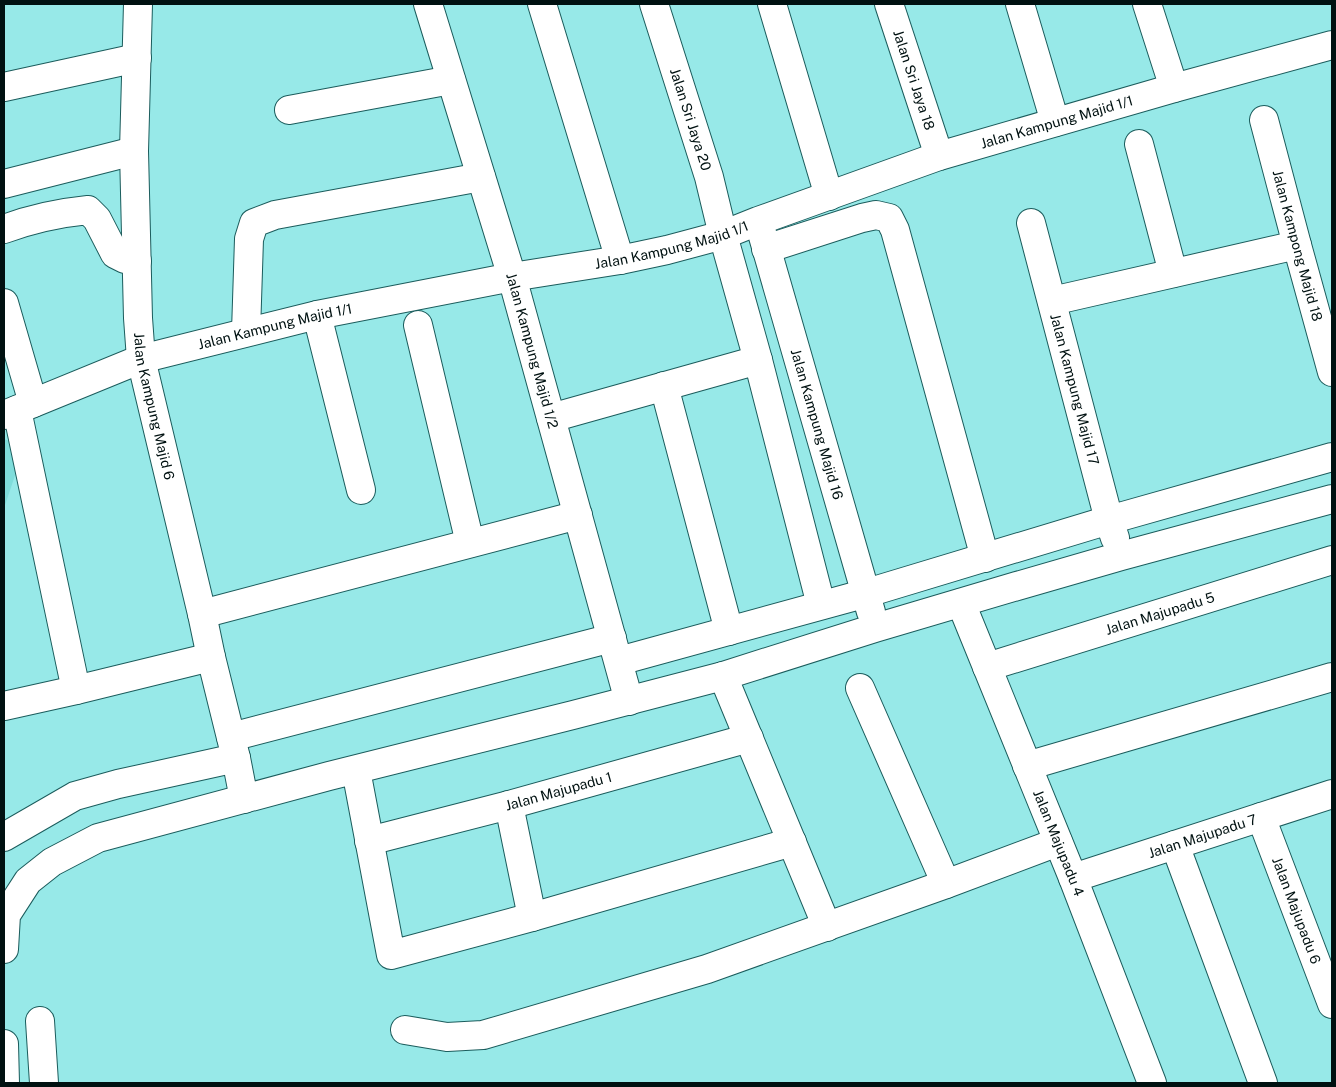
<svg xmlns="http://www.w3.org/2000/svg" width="1336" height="1087" font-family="'Public Sans',sans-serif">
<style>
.built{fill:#7fdddb}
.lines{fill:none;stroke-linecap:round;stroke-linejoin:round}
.minor-casing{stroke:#1b5c5c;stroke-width:30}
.minor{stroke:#fff;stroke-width:28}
.labels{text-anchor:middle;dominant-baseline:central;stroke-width:4.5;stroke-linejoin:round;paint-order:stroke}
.street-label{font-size:14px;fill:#011;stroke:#e8fffe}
</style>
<rect width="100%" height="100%" fill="#97e9e8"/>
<!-- built -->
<path class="built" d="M4,439L25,446L4,508Z"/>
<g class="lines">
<!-- minor casing -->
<g class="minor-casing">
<g id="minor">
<path id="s1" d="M138,4L134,151L138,318L141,359L202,614L211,657L236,758L244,799"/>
<path id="s2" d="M428,4L512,277L629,701"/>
<path d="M542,4L620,260"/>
<path id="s3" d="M654,4L709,177L723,235L758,360L821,605"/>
<path d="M772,4L829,196"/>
<path id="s4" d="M889,4L939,156"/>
<path d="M1020,4L1055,122"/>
<path d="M1147,4L1174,88"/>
<path d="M4,87L137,58"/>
<path d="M289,110L451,80"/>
<path id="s5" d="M1264,120L1297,245L1332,372"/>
<path d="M1139,144L1173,273"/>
<path d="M4,184L134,151"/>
<path id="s6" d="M1031,223L1109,520L1115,538"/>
<path d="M4,229C31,219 58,213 88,210L97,219L115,254L125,259L137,261"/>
<path id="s7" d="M762,233L871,612"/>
<path d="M766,249L862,218L876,215L889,218L895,230L985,558"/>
<path d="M1052,301L1297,245"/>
<path d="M4,303L33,403"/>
<path d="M317,315L361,490"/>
<path d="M418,325L470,543"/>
<path d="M246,332L249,239L254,223L275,215L481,177"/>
<path d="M664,386L729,631"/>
<path d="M17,410L76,690"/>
<path id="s8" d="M4,415L141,359L317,315L512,277L620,260L667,250L723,235L758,221L939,156L1174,88L1332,45"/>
<path d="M551,418L758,360"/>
<path id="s9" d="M961,603L1073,878L1152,1083"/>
<path d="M202,614L578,515"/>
<path d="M619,661L867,593L1109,520L1332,457"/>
<path id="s10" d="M987,667L1332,560"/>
<path d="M723,676L827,927"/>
<path d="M860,688L946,884"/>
<path d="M4,706L76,690L211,657"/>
<path d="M231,737L612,638"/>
<path d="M1027,766L1332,677"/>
<path d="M356,770L391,955L532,917L792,842"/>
<path d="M509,805L532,917"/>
<path id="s11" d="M1261,817L1332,1004"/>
<path d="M4,837L75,796L118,784L236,758"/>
<path id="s12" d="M369,841L509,805L749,738"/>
<path d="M1175,845L1263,1083"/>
<path id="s13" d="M1073,878L1332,794"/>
<path d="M4,949L6,915L28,881L52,862L98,838L329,776L573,715L723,676L875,628L1017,586L1121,556L1332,499"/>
<path d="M40,1021L44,1083"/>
<path d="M405,1030L447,1037L483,1035L707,969L946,884L1058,842"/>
<path d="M4,1044L5,1083"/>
</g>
</g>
<!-- minor -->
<use href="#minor" class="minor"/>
</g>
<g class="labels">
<!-- street labels -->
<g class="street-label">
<text stroke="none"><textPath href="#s4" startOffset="80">Jalan Sri Jaya 18</textPath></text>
<text stroke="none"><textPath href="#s3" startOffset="121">Jalan Sri Jaya 20</textPath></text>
<text stroke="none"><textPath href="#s8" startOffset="1096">Jalan Kampung Majid 1/1</textPath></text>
<text stroke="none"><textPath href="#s8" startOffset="691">Jalan Kampung Majid 1/1</textPath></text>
<text stroke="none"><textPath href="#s5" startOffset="130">Jalan Kampong Majid 18</textPath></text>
<text stroke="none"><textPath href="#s8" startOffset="286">Jalan Kampung Majid 1/1</textPath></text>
<text stroke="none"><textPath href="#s2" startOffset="362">Jalan Kampung Majid 1/2</textPath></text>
<text stroke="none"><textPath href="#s6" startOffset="172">Jalan Kampung Majid 17</textPath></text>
<text stroke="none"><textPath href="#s1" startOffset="404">Jalan Kampung Majid 6</textPath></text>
<text stroke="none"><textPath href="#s7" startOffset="199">Jalan Kampung Majid 16</textPath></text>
<text stroke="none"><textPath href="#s10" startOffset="181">Jalan Majupadu 5</textPath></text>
<text stroke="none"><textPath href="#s12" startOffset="196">Jalan Majupadu 1</textPath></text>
<text stroke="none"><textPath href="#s13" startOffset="136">Jalan Majupadu 7</textPath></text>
<text stroke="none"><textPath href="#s9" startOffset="259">Jalan Majupadu 4</textPath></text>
<text stroke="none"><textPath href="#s11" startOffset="100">Jalan Majupadu 6</textPath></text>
</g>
</g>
<!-- border -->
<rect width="1336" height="1087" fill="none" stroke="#001111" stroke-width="10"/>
</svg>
